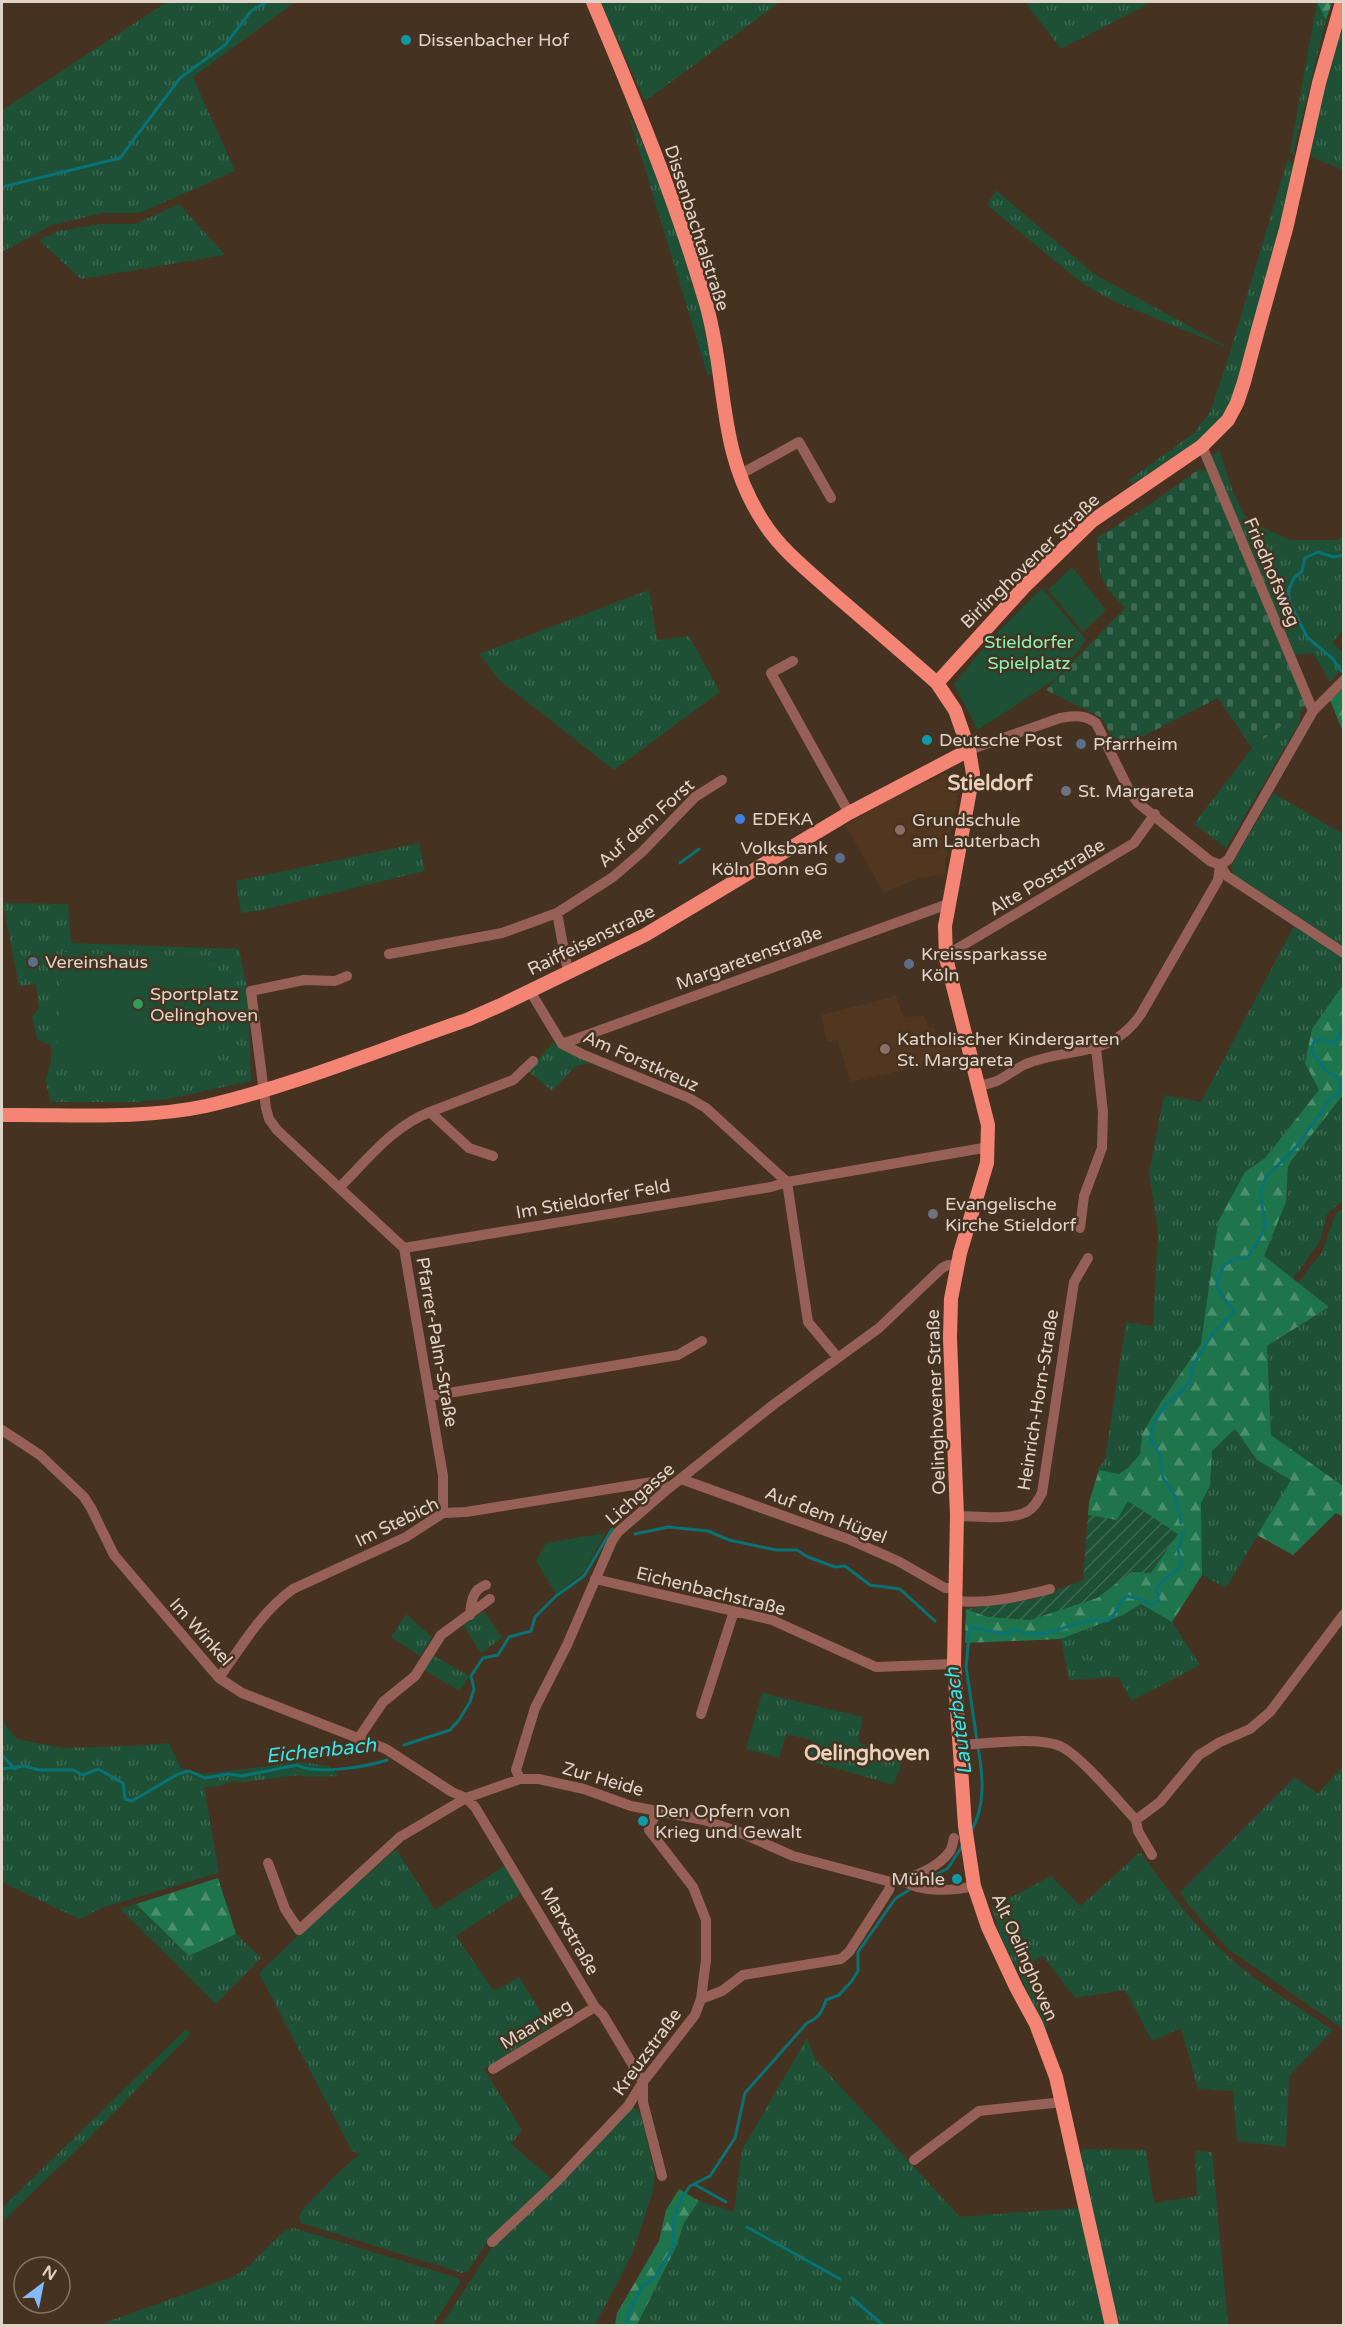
<svg xmlns="http://www.w3.org/2000/svg" width="1345" height="2327" font-family="'Varela Round',sans-serif">
<style>
.built{fill:#51371f}
.grass{fill:url(#grass-tufts);fill-rule:evenodd}
.forest{fill:url(#forest-firs)}
.cemetery{fill:url(#cemetery-stones)}
.park{fill:#1d5035}
.garden{fill:url(#garden-furrows)}
.lines{fill:none;stroke-linecap:round;stroke-linejoin:round}
.stream{stroke:#087274;stroke-width:3}
.minor{stroke:#976057;stroke-width:10}
.major{stroke:#f48574;stroke-width:14}
.culture-dot{fill:#0f9aa8;stroke:#463220;stroke-width:2}
.service-dot{fill:#5c6f8a;stroke:#463220;stroke-width:2}
.worship-dot{fill:#6b7280;stroke:#463220;stroke-width:2}
.shop-dot{fill:#3f7fe0;stroke:#463220;stroke-width:2}
.education-dot{fill:#8d6e63;stroke:#463220;stroke-width:2}
.leisure-dot{fill:#2e9e5b;stroke:#463220;stroke-width:2}
.labels{text-anchor:middle;dominant-baseline:central;stroke-width:5;stroke-linejoin:round;paint-order:stroke}
.poi-label{font-size:18px;fill:#e0d3c8;stroke:#463220;text-anchor:start}
.street-label{font-size:18px;fill:#e0d3c8;stroke:#463220}
.park-label{font-size:18px;fill:#87f5b8;stroke:#463220}
.water-label{font-size:20px;font-style:italic;fill:#35e6ea;stroke:#463220}
.quarter-label{font-size:21px;font-weight:bold;fill:#ecd2bc;stroke:#463220}
</style>
<defs>
<pattern id="grass-tufts" width="24" height="20" patternUnits="userSpaceOnUse" patternTransform="scale(1.5)"><rect width="24" height="20" fill="#1d5035"/><path d="M3 7l-1-3M5 7V3M7 7l1-3M15 17l-1-3M17 17v-4M19 17l1-3" fill="none" stroke="#3e6851"/></pattern>
<pattern id="forest-firs" width="22" height="20" patternUnits="userSpaceOnUse" patternTransform="scale(1.5)"><rect width="22" height="20" fill="#1f754b"/><path d="M5 1l3.5 6h-7zM16 11l3.5 6h-7z" fill="#4a8e6c"/></pattern>
<pattern id="cemetery-stones" width="16" height="16" patternUnits="userSpaceOnUse" patternTransform="scale(1.5)"><rect width="16" height="16" fill="#1d5035"/><path d="M2 7V4a2 2 0 0 1 4 0v3zM10 15v-3a2 2 0 0 1 4 0v3z" fill="#3e6851"/></pattern>
<pattern id="garden-furrows" width="10" height="10" patternUnits="userSpaceOnUse" patternTransform="scale(1.5)"><rect width="10" height="10" fill="#1d5035"/><path d="M-1 1l2-2M0 10L10 0M9 11l2-2" fill="none" stroke="#3e6851"/></pattern>
</defs>
<rect width="100%" height="100%" fill="#463220"/>
<!-- built -->
<path class="built" d="M946,773H955L961,781L945,864L946,874L916,879L884,893L845,825L890,799Z
M896,996L904,1018L924,1015L929,1029L934,1028L937,1037L955,1034L963,1057L850,1082L838,1040L827,1042L821,1015Z"/>
<!-- grass -->
<path class="grass" d="M167,2H295L193,77L235,171L140,213H103L52,225L2,252V110Z
M600,2H780L645,101Z
M1025,2H1152L1061,49Z
M1317,2L1326,20L1294,150L1295,157L1290,152Z
M1343,12V170L1310,156L1334,37Z
M628,113C648,152 662,191 676,232C692,277 711,325 714,373L708,376Z
M1288,158L1296,169L1238,387L1220,422L1210,434L1132,484L1129,480L1194,433L1210,412L1231,349L1115,302L1083,284L987,205L996,190L1094,274L1231,349Z
M179,204L225,255L81,279L39,240L58,231L101,224H135Z
M1219,450L1233,492L1244,515L1256,525L1291,540H1338L1343,534V630L1332,643L1343,652V667L1330,682L1313,653L1294,655L1210,459Z
M649,590L657,640L689,636L720,692L614,770L499,680L479,654Z
M1300,712V722L1226,848L1194,824L1252,748Z
M1273,793L1343,834V946L1234,875L1231,866Z
M419,843L425,871L262,910L241,913L236,881Z
M3,903L68,904L71,943L239,949L248,993L251,1081L168,1099L136,1102H50L46,1081L51,1060V1045L37,1039L32,1017L39,1008L36,984L19,986ZM63,952L218,961L57,1061Z
M1295,924L1343,957V985L1313,1029L1305,1062L1319,1090L1265,1158L1245,1172L1208,1299L1201,1344L1161,1402L1142,1434L1140,1454L1129,1467L1119,1474L1097,1470L1105,1459L1126,1322L1153,1326L1158,1230L1149,1173L1164,1095L1201,1102Z
M553,1042L561,1049L591,1063L576,1066L552,1091L528,1071Z
M1343,1095V1200L1327,1214L1320,1241L1293,1279L1264,1256L1286,1202L1288,1165Z
M1343,1209V1486L1271,1436L1267,1345L1329,1307L1298,1283L1322,1252L1336,1213Z
M1235,1429L1257,1460L1291,1480L1226,1588L1202,1575L1201,1503L1210,1486L1212,1451Z
M1141,1604L1172,1622L1200,1665L1131,1701L1119,1677L1069,1680L1061,1639L1123,1615Z
M484,1611L502,1638L481,1653L463,1625Z
M406,1614L432,1637L420,1656L391,1637Z
M432,1655L469,1676L460,1691L424,1670Z
M762,1693L863,1717L858,1742L903,1758L894,1785L807,1760L811,1740L786,1734L779,1758L746,1749Z
M2,1720L17,1739L62,1748L131,1746L169,1743L181,1768L204,1774L300,1762L329,1766L339,1776L306,1777L300,1775L245,1782L232,1781L220,1786L204,1787L219,1873L104,1907L79,1919L2,1882Z
M1343,1766V2029L1228,1949L1189,1906L1180,1892L1295,1777L1318,1794Z
M396,1849L435,1910L506,1865L523,1892L456,1936L494,1991L519,1977L550,2027L484,2069L522,2130L511,2144L555,2182L486,2243L468,2271L462,2273L301,2223L299,2216L302,2210L341,2170L360,2154L352,2151L259,1973L302,1932Z
M1140,1852C1168,1890 1195,1927 1230,1958C1261,1986 1299,2007 1333,2030L1289,2076L1286,2147L1237,2141L1233,2091L1198,2089L1181,2028L1152,2041L1125,1990L1075,1998L1043,1956L1025,1967L1049,2014L1046,2030L999,1933L992,1907L1051,1876L1081,1906Z
M136,1904L189,1956L236,1934L261,1958L216,2004L120,1909Z
M186,2029L189,2032V2036L86,2141L2,2222V2208Z
M807,2038L815,2059L960,2217L1079,2208L1105,2325L637,2326L675,2249L684,2223L699,2201L734,2212L742,2150Z
M631,2108H635L641,2114L655,2175L653,2190L633,2252L595,2325L441,2326L495,2243Z
M1084,2149L1146,2150L1154,2203L1197,2196L1195,2151L1212,2152L1228,2325H1116L1079,2156Z
M294,2228L458,2278L460,2283L433,2325L113,2326L104,2323L235,2276L250,2265L284,2231Z"/>
<!-- forest -->
<path class="forest" d="M1317,2H1332L1326,20Z
M1343,689V732L1330,700Z
M1343,985V1095L1288,1165L1286,1202L1264,1256L1329,1307L1267,1346L1271,1435L1343,1486V1517L1336,1513L1293,1555L1257,1535L1291,1480L1257,1460L1235,1429L1212,1451L1210,1486L1201,1503L1202,1575L1172,1622L1141,1604L1123,1615L1061,1639L965,1643L966,1609L988,1617L1097,1598L1177,1535L1128,1502L1116,1523L1088,1515L1089,1502L1099,1470L1119,1474L1129,1467L1140,1454L1142,1434L1161,1402L1201,1344L1218,1222L1245,1172L1265,1158L1319,1090L1305,1063L1312,1029Z
M218,1878L236,1934L189,1956L136,1904Z
M679,2189L699,2201L684,2223L675,2249L637,2325H615L617,2313L659,2241L666,2210Z"/>
<!-- cemetery -->
<path class="cemetery" d="M1199,469L1207,471L1261,594L1285,658L1307,704L1300,712L1252,748L1218,698L1118,749L1102,718L1046,690L1125,608C1098,581 1099,574 1097,538L1155,501Z"/>
<!-- park -->
<path class="park" d="M1072,567L1106,610L1083,632L1048,590Z
M1042,588L1086,640L1057,678L978,730L954,684L990,640Z
M63,952L218,961L212,1067L56,1061Z
M605,1533L584,1572L556,1594L536,1561L546,1543Z"/>
<!-- garden -->
<path class="garden" d="M1128,1501L1178,1534L1151,1573L1131,1572L1097,1598L1030,1620L988,1617L966,1609L1034,1599L1083,1580L1088,1515L1117,1520Z"/>
<g class="lines">
<!-- stream -->
<path class="stream" d="M2,187L120,158L180,78L225,45L251,11L267,2
M1341,671L1333,659L1307,637L1290,603L1288,591L1294,578L1302,571L1305,558L1318,552L1334,557L1344,555
M680,863L699,849
M1181,1523L1175,1496L1163,1478L1160,1456L1150,1438L1156,1419L1167,1403L1179,1394L1190,1381L1192,1367L1213,1333L1234,1312L1216,1287L1223,1266L1233,1260L1248,1257L1266,1227L1260,1195L1266,1177L1297,1146L1330,1099L1339,1094L1341,1080L1325,1070L1311,1051L1314,1042L1320,1039L1334,1043L1340,1036L1344,1019
M635,1534L668,1527L708,1531L729,1540L776,1550H797L808,1557L835,1567L845,1566L870,1585L900,1589L935,1621
M977,1741L966,1666L970,1627L1003,1634L1017,1630C1048,1645 1076,1614 1107,1621C1118,1614 1117,1604 1127,1596L1140,1599L1151,1605L1159,1602L1156,1590L1161,1582L1182,1566L1178,1550L1184,1532
M404,1745L450,1730L459,1720L470,1702L474,1689L471,1676L483,1658L498,1655L509,1637L531,1631L535,1617L556,1596L584,1576L612,1529
M2,1755L15,1769
M2,1769L24,1766L39,1770H73L83,1775L98,1769L123,1783L125,1799L132,1801L178,1774L189,1771L205,1778L228,1774L242,1776L297,1765C315,1775 367,1767 387,1760
M971,1831C986,1806 983,1775 978,1747
M921,1884L948,1868L963,1845
M694,2184L726,2202
M747,2227L840,2279
M852,2298L884,2326
M626,2326L629,2312L642,2286L655,2277L673,2248L674,2218L680,2201L690,2186L710,2176L735,2138L745,2093L807,2023C819,2018 822,2012 826,2000L839,1995L851,1982L858,1971V1952L895,1899L912,1888"/>
<!-- minor -->
<path class="minor" d="M1202,446L1313,711
M739,475L799,442L831,498
M793,661L771,673L849,813
M969,750L1060,718C1074,716 1084,714 1096,723L1130,792L1138,803L1210,861L1220,865
M1220,865L1228,860L1313,711L1344,680
M1220,865L1227,876L1344,953
M557,913L568,972
M389,954L502,933L557,913L613,877L642,852L695,797L722,780
M945,956L1134,843L1155,814
M347,976L335,981L304,980L251,991L266,1108L269,1119L277,1130L404,1248L443,1476V1513
M530,991L562,1044L582,1054L689,1098L706,1108L787,1182
M562,1044L948,904
M976,1087C984,1085 992,1083 999,1080C1008,1075 1017,1068 1026,1064C1070,1046 1110,1060 1141,1014L1218,880L1220,865
M430,1112L513,1080L533,1061
M787,1182L808,1322L838,1358
M340,1187C367,1160 393,1126 430,1112L469,1148L493,1156
M1080,1228L1084,1196L1102,1148L1103,1112L1096,1048
M404,1248L771,1187L787,1182L989,1147
M430,1396L678,1355L702,1341
M2,1430L40,1455L84,1497L91,1508L114,1555L219,1678L242,1693L386,1749L452,1792L466,1798L475,1807L595,2007L603,2015L643,2082V2102L662,2176
M681,1479L848,1539L898,1561L945,1588H956
M957,1516C976,1516 1012,1521 1028,1511C1035,1507 1038,1500 1042,1493L1074,1282L1088,1258
M595,1579L772,1620L876,1667L954,1664
M956,1601C988,1604 1019,1597 1050,1589
M470,1615C471,1603 472,1589 486,1585
M219,1678C241,1647 261,1612 293,1589L406,1537L443,1513L466,1512L658,1481L669,1488
M701,1714L734,1611
M358,1739L383,1702L415,1676L441,1635L490,1599
M959,1745C988,1744 1034,1736 1060,1746C1079,1754 1120,1803 1136,1820L1160,1802L1199,1755L1220,1742L1250,1729L1270,1712L1344,1614
M520,1779L516,1770L535,1708L567,1645L612,1541L618,1532L669,1488L773,1405L879,1328L942,1268L948,1265L957,1266
M1136,1820L1138,1831L1152,1855
M268,1863L285,1909L299,1930L400,1837L466,1798L520,1779H539L584,1789L631,1806L704,1820L739,1832L793,1856L891,1882C910,1879 939,1868 950,1851C952,1848 953,1842 954,1838
M902,1880C920,1893 953,1891 974,1886
M701,1999L722,1991L743,1975L841,1959L849,1952L889,1890L891,1882
M493,2069L595,2007
M914,2160L979,2111L1063,2102
M492,2242L556,2182L628,2106L643,2082L695,2015L701,1999L706,1960V1920L693,1887L649,1830L656,1812"/>
<!-- major -->
<path class="major" d="M593,2C635,101 677,203 707,307C728,384 717,452 764,523C782,551 810,572 834,594C869,624 903,653 937,683L955,710L969,750L973,774L945,926L946,958L988,1125L987,1163L960,1253L951,1299L950,1338L957,1516L954,1664L965,1826L974,1886L988,1927L1016,1987L1036,2024L1056,2077L1112,2326
M937,683L1024,587L1092,521L1202,446L1228,420L1237,403L1244,382L1258,330L1286,229L1319,83L1342,2
M2,1115C69,1114 140,1120 206,1106C293,1086 384,1048 469,1019L501,1005L645,935L849,813L969,750"/>
</g>
<!-- markers -->
<g class="culture-dot">
<circle cx="406" cy="40" r="6"/>
<circle cx="927" cy="740" r="6"/>
<circle cx="643" cy="1821" r="6"/>
<circle cx="957" cy="1879" r="6"/>
</g>
<g class="service-dot">
<circle cx="1081" cy="744" r="6"/>
<circle cx="840" cy="858" r="6"/>
<circle cx="33" cy="962" r="6"/>
<circle cx="909" cy="964" r="6"/>
</g>
<g class="worship-dot">
<circle cx="1066" cy="791" r="6"/>
<circle cx="933" cy="1214" r="6"/>
</g>
<circle class="shop-dot" cx="740" cy="819" r="6"/>
<g class="education-dot">
<circle cx="900" cy="830" r="6"/>
<circle cx="885" cy="1049" r="6"/>
</g>
<circle class="leisure-dot" cx="138" cy="1004" r="6"/>
<g class="labels">
<!-- poi labels -->
<g class="poi-label">
<text x="418" y="40">Dissenbacher Hof</text>
<text x="939" y="740">Deutsche Post</text>
<text x="1093" y="744">Pfarrheim</text>
<text x="1078" y="791">St. Margareta</text>
<text x="752" y="819">EDEKA</text>
<text x="912" y="820">Grundschule<tspan x="912" dy="21">am Lauterbach</tspan></text>
<text x="828" y="848" text-anchor="end">Volksbank<tspan x="828" dy="21">Köln Bonn eG</tspan></text>
<text x="921" y="954">Kreissparkasse<tspan x="921" dy="21">Köln</tspan></text>
<text x="45" y="962">Vereinshaus</text>
<text x="150" y="994">Sportplatz<tspan x="150" dy="21">Oelinghoven</tspan></text>
<text x="897" y="1039">Katholischer Kindergarten<tspan x="897" dy="21">St. Margareta</tspan></text>
<text x="945" y="1204">Evangelische<tspan x="945" dy="21">Kirche Stieldorf</tspan></text>
<text x="655" y="1811">Den Opfern von<tspan x="655" dy="21">Krieg und Gewalt</tspan></text>
<text x="945" y="1879" text-anchor="end">Mühle</text>
</g>
<!-- street labels -->
<g class="street-label">
<text transform="translate(697 228) rotate(72)">Dissenbachtalstraße</text>
<text transform="translate(1030 561) rotate(-44)">Birlinghovener Straße</text>
<text transform="translate(1272 572) rotate(67)">Friedhofsweg</text>
<text transform="translate(646 823) rotate(-42)">Auf dem Forst</text>
<text transform="translate(1047 877) rotate(-31)">Alte Poststraße</text>
<text transform="translate(591 940) rotate(-26)">Raiffeisenstraße</text>
<text transform="translate(749 958) rotate(-20)">Margaretenstraße</text>
<text transform="translate(641 1061) rotate(24)">Am Forstkreuz</text>
<text transform="translate(593 1199) rotate(-10)">Im Stieldorfer Feld</text>
<text transform="translate(437 1342) rotate(80)">Pfarrer-Palm-Straße</text>
<text transform="translate(1038 1400) rotate(-81)">Heinrich-Horn-Straße</text>
<text transform="translate(936 1402) rotate(-92)">Oelinghovener Straße</text>
<text transform="translate(640 1494) rotate(-41)">Lichgasse</text>
<text transform="translate(826 1515) rotate(21)">Auf dem Hügel</text>
<text transform="translate(397 1522) rotate(-26)">Im Stebich</text>
<text transform="translate(711 1591) rotate(14)">Eichenbachstraße</text>
<text transform="translate(201 1632) rotate(48)">Im Winkel</text>
<text transform="translate(603 1779) rotate(16)">Zur Heide</text>
<text transform="translate(570 1931) rotate(60)">Marxstraße</text>
<text transform="translate(1025 1957) rotate(66)">Alt Oelinghoven</text>
<text transform="translate(536 2024) rotate(-31)">Maarweg</text>
<text transform="translate(647 2052) rotate(-54)">Kreuzstraße</text>
</g>
<!-- park labels -->
<g class="park-label">
<text x="1029" y="642">Stieldorfer<tspan x="1029" dy="21">Spielplatz</tspan></text>
</g>
<!-- water labels -->
<g class="water-label">
<text transform="translate(959 1721) rotate(-97)">Lauterbach</text>
<text transform="translate(321 1751) rotate(-6)">Eichenbach</text>
</g>
<!-- quarter labels -->
<g class="quarter-label">
<text x="990" y="783">Stieldorf</text>
<text x="867" y="1753">Oelinghoven</text>
</g>
</g>
<!-- border -->
<rect width="1345" height="2327" fill="none" stroke="#e0d3c8" stroke-width="6"/>
<!-- north arrow -->
<g transform="translate(42 2285) rotate(32)"><circle r="28" fill="#463220" stroke="#847263" stroke-width="1.5"/>
<path d="M0-4.5L10 22L0 15L-10 22Z" fill="#82bcfa"/>
<text y="-9" font-size="16" font-weight="bold" text-anchor="middle" fill="#e0d3c8">N</text>
</g>
</svg>
